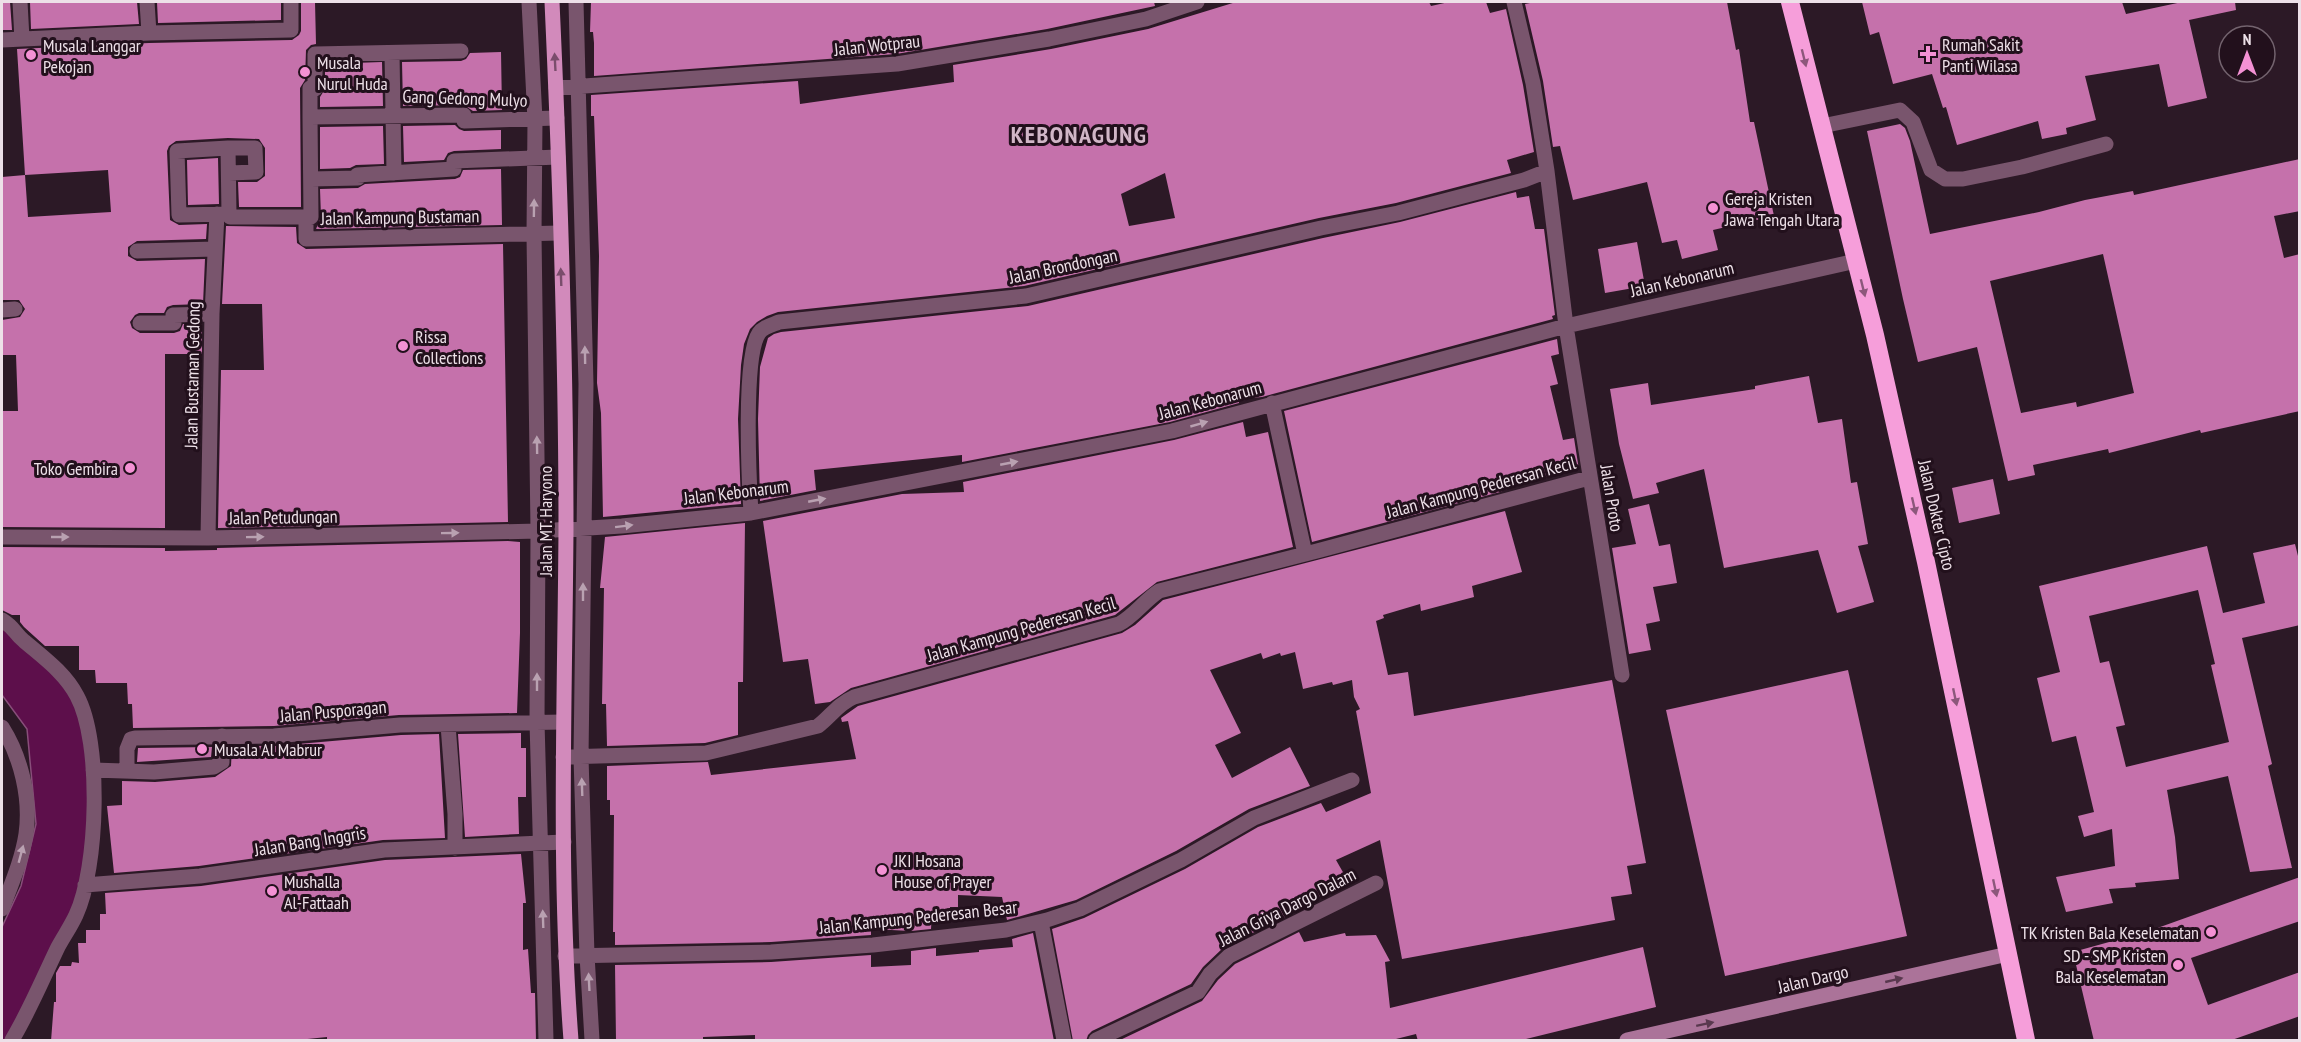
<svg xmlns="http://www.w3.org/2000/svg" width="2301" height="1042" font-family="'PT Sans Narrow',sans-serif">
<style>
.water{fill:#5d0f4b;stroke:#884e7a;stroke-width:1.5}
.building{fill:#c571ab;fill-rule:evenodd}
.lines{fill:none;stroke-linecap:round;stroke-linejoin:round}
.street{stroke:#79556d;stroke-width:15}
.secondary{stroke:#ab7399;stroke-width:15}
.primary{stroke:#d28abb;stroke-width:15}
.highway{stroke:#f69eda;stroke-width:18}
.oneway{fill:#8c577b}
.oneway2{fill:#7a4d6c}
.oneway3{fill:#b9a1b1}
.oneway4{fill:#59384e}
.poi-dot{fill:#f491d4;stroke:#22101c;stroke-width:2}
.labels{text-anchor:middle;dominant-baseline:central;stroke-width:6;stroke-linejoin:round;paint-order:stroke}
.poi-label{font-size:18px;fill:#ede0e8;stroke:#22101c;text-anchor:start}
.street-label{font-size:18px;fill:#ede0e8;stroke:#22101c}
.district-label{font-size:24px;font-weight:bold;letter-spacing:1.5px;fill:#d1b6c7;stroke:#22101c}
</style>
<rect width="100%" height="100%" fill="#2c1926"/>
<!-- water -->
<path class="water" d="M2,623L76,697L92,780L81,894L9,1040H2V927L21,886L36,824L27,729L2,695Z"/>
<!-- building -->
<path class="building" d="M2,2H10L12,30H2Z
M30,2H137L139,24L31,29Z
M157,2H281V20L158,23Z
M301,2H315L316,44L311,45L306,50L305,80L300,88L301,207H239L238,182H257L265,176V148L259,139L228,138L176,141L169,146L167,151L170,220L179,225L207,224L206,239L137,241L128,247V256L137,261L205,259L203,304L173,305L167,307L164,313H139L135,315L130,322L132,328L140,333H174L180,331L183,324H202V354H165V528L2,527V411H18L16,355H2V320L20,317L25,309L19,300H2V177L25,175L17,49L149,43L292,40L299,35L301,31ZM108,170L111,212L28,217L25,175Z
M591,2H1154L1155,6L1047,29L896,54L594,76V43L593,32H590Z
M1236,2H1429L1431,6L1449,2H1486L1490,13L1506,9L1523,85L1534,152L1507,160L1511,173L1396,203L1319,218L1024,286L778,312L767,316L757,322L750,329L744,344L741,365L738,419L741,504L603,517L601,413L597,383L599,256L594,116H591V95L798,81L800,104L954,82L953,65L1051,49L1148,29ZM1165,173L1175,218L1129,226L1121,194Z
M1535,2H1727L1736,50L1739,49L1750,122H1754L1774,216L1713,230L1718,250L1682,259L1677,240L1662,243L1647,182L1573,200L1560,146L1553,147L1543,81L1525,4Z
M1862,2H2122L2126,14L2182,2H2235L2236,10L2189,20L2207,98L2168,107L2159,64L2085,76L2096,120L2066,128L2067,134L2042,139L2038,121L1957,145L1946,107L1943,108L1932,74L1893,84L1879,32L1870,35Z
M501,52L502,110L473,111L464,105L403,106L402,62L461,61L466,59L470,53Z
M382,62L383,106L320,107V97L325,89V64Z
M1900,124L1905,128L1910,141L1930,234L2039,212L2085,200L2133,191L2134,195L2300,159V211L2274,216L2284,258L2300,254V411L2201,433L2200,430L2109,453L2108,449L2033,465L2035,475L2008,481L1977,347L1918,362L1903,299L1867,131ZM2103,254L2134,393L2077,407L2076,402L2021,413L1990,281Z
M455,125L459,129L464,131L501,130V149L454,151L448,153L444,160L404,162L403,126Z
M383,126L384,164L356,165L350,168L320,169V127Z
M218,158L219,204L188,205L187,160Z
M501,169L502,225L316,229L321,217L320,189L358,188L365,184L455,179L460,177L463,170Z
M1516,192L1517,198L1529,196L1535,229H1544L1555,315L1552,316L1553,319L1262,397L1239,399V403L1170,422L962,462V455L814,470L816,490L760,501L758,419L760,367L768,338L774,334L781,332L1028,306L1323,238L1400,222Z
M226,226L296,227L297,243L306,249L503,244L508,522L218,528L221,370H264L262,304H222Z
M1637,242L1645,286L1605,293L1598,249Z
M1557,339L1559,354L1551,356L1558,384L1550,386L1563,440L1574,438L1579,470L1511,484L1512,487L1500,492L1312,542L1284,411Z
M1809,376L1818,423L1842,419L1851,483L1857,482L1868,544L1858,546L1874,602L1837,613L1818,550L1724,568L1704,469L1656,483L1659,493L1633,499L1619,444L1610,389L1648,383L1651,405L1755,389V386Z
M1243,422L1246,437L1268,432L1293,547L1157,582L1115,615L851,688L830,702L815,704L808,659L783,662L763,521L902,494L964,492L963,482L1174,440Z
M1993,479L2000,514L1959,523L1952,488Z
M1649,504L1659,546L1670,544L1677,583L1653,587L1660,621L1646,624L1651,650L1629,654L1612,548L1636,544L1628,509Z
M1505,511L1522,572L1472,586L1474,597L1421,611L1420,604L1383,615L1384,618L1376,621L1388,675L1408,672L1414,716L1612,680L1646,863L1627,866L1632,894L1611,897L1615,920L1402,959L1380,840L1336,860L1348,881L1290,912L1291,914L1224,947L1203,967L1191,984L1092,1031L1088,1035L1086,1041H1073L1052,929L1084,918L1185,869L1258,827L1321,803L1326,812L1371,793L1356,711L1360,709L1354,697L1352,680L1333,685L1332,682L1303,689L1295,652L1281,656L1280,653L1263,659L1261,653L1210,670L1241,733L1215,745L1232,778L1290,747L1310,786L1249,809L1176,851L1076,900L1007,920L1002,897L958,895V907H950V912H932L931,929L911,931L871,929V935L771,942L615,945V932H613L614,815H610V800H607V766L708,762L711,775L856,759L848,721L842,722L841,718L858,706L1122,633L1135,625L1163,600Z
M745,523L743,682H738V735L705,743L607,746L606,704H602L604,588H600L605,537Z
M508,541L520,542V633L517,713L399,715L274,726L133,728L132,704H128L127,683H96L95,670H79V646H45L24,627L20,622V615H12L2,610V547L165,548V551L217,550V548Z
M2295,544L2300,564V625L2242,638L2272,764L2268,766L2292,868L2250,872L2228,776L2167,790L2175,837L2179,879L2135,883L2136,887L2109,889L2113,903L2066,912L2056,877L2115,866L2112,829L2084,837L2078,816L2094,812L2076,736L2052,742L2037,678L2060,672L2039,586L2207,546L2223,613L2265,603L2253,553ZM2198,590L2215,664L2211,665L2229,742L2126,767L2116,727L2125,725L2109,661L2100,663L2089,616Z
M1848,670L1907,936L1725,976L1666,710Z
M521,733V748H526V797H518L519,834L465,837L458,734Z
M439,734L445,838L383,840L199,866L114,873L107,806L122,805V781L155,782L215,777L231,766L232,746H275L401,735Z
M212,747L211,757L137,762L138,748Z
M521,854L526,903H523V950L528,949L531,993H535L536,1041H327V1037L288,1041H51L54,1002H56V973L60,966H71L72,962L79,963L78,943H86V930H100V914H106L105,893L201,886L385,860Z
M2300,877V921L2191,958L2208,1005L2300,972V1016L2229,1041H2094L2073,952L2149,931Z
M1299,932L1304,942L1345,933L1346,936L1376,935L1390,961L1385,962L1390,1008L1643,947L1656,1007L1518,1041H1418L1416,1034L1388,1041H1118L1202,1001L1218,980L1235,964Z
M1033,933L1054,1041H755V1035L703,1037V1041H616L615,965L771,962L871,955V967L911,965V951L936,948V956L979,952V950L1013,947L1012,939Z"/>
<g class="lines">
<!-- street -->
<path class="street" d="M20,2L22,39
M147,2L149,33
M529,2L535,120L534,234L538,531L537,722L546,1040
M576,2L586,384L581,757L587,955L592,1040
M1514,2L1533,83L1547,171L1566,326L1622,675
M2,40L149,33L291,30V2
M461,51L315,54V89L310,88V117L464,115V121L557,118
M392,53L394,173
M556,88L897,64L1049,39L1146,19L1197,2
M1822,126L1900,110L1913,122L1931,170L1945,179H1963L2022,167L2106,144
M228,148L229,214L179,215L177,151Z
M228,148H255L256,172L229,173
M311,179L358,178L357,175L454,169V161L558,157
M229,214L230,217H306V239L559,233
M306,217H311L310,117
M137,251L215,249
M2,310L15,309
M140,323H174L173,315L212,314
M1272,403L1305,554
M751,513C749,480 743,356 759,333C763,327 772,325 779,322L1026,296L1321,228L1398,213L1524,180L1547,171
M2,537L208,538L538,531L622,526L751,513L1172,431L1566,326L1856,261
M208,538L212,314L217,214
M2,620C15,628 14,633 24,641C44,658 65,673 77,696C102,742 98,868 76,915C71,926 64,936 58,947C43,978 30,1010 12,1040
M448,725L455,814V848
M2,727C21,757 31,798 26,834C22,860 11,885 2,909
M563,757L706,753L818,726C831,716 838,704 854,697L1119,624C1134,616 1144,601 1159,591L1317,551L1589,478
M93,770L154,772L214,767L222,762V736
M127,771V749L131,739L135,738L274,736L400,725L563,722
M85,885L200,876L384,850L564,842
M1041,922L1064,1040
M565,956L771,952L873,945L1006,930L1047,920L1080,909L1181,860L1254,818L1352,780
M1096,1040L1198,992L1210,974L1229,956L1376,883"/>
<!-- secondary -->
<path class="secondary" d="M1627,1040L2008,954"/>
<!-- primary -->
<path class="primary" d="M552,2C560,177 566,353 566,529C565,699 558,870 571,1040"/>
<!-- highway -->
<path class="highway" d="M1790,2L1875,335L1926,562L2026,1040"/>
</g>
<!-- one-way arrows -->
<defs><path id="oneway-solid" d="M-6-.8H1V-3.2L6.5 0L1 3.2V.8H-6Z" transform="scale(1.5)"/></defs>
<g class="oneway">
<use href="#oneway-solid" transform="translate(1804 58) rotate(76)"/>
<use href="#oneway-solid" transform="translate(1863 288) rotate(76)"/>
<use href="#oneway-solid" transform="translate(1914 506) rotate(77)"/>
<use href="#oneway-solid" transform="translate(1955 697) rotate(78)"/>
<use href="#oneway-solid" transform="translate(1995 888) rotate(78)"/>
</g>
<g class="oneway2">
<use href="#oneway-solid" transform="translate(555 62) rotate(-93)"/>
<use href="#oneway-solid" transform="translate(561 277) rotate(-92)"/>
</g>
<g class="oneway3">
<use href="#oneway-solid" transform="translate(534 208) rotate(-89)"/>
<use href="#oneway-solid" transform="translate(585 355) rotate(-91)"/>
<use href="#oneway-solid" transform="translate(1199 424) rotate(-16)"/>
<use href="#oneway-solid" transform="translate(537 445) rotate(-91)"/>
<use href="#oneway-solid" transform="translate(1009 463) rotate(-11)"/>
<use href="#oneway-solid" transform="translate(817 500) rotate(-11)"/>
<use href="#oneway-solid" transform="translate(624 526) rotate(-7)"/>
<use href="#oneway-solid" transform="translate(450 533) rotate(-1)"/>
<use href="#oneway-solid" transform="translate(60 537)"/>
<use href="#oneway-solid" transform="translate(255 537) rotate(-1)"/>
<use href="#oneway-solid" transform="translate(583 592) rotate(-90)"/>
<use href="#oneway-solid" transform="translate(537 682) rotate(-90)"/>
<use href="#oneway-solid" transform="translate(582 787) rotate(-92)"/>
<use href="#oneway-solid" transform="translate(21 854) rotate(-75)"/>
<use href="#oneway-solid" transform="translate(543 919) rotate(-92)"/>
<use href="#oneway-solid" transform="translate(589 982) rotate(-93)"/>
</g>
<g class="oneway4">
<use href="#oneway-solid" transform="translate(1894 980) rotate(-13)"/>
<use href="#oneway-solid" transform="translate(1705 1024) rotate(-12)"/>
</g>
<!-- markers -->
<g class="poi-dot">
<path d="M1925 45h6v6h6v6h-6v6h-6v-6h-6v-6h6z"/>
<circle cx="31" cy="55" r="6"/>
<circle cx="305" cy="72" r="6"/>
<circle cx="1713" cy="208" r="6"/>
<circle cx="403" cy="346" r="6"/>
<circle cx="130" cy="468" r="6"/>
<circle cx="202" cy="749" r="6"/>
<circle cx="882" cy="870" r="6"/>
<circle cx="272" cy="891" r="6"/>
<circle cx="2211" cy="932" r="6"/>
<circle cx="2178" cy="965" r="6"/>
</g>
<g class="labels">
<!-- poi labels -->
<g class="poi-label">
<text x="1942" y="44">Rumah Sakit<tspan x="1942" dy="21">Panti Wilasa</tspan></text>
<text x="43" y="45">Musala Langgar<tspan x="43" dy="21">Pekojan</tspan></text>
<text x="317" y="62">Musala<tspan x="317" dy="21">Nurul Huda</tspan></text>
<text x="1725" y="198">Gereja Kristen<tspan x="1725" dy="21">Jawa Tengah Utara</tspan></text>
<text x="415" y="336">Rissa<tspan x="415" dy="21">Collections</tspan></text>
<text x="118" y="468" text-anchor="end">Toko Gembira</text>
<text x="214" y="749">Musala Al Mabrur</text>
<text x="894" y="860">JKI Hosana<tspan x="894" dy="21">House of Prayer</tspan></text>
<text x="284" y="881">Mushalla<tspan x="284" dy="21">Al-Fattaah</tspan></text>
<text x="2199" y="932" text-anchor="end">TK Kristen Bala Keselematan</text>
<text x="2166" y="955" text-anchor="end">SD - SMP Kristen<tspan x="2166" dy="21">Bala Keselematan</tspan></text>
</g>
<!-- street labels -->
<g class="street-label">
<text transform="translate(877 45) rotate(-6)">Jalan Wotprau</text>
<text transform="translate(465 98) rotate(2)">Gang Gedong Mulyo</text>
<text transform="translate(400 217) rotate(-1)">Jalan Kampung Bustaman</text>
<text transform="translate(1063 266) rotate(-12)">Jalan Brondongan</text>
<text transform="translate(1682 279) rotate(-13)">Jalan Kebonarum</text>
<text transform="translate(192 375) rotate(-89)">Jalan Bustaman Gedong</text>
<text transform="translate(1210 400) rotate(-15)">Jalan Kebonarum</text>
<text transform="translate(1481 487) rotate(-15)">Jalan Kampung Pederesan Kecil</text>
<text transform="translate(736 492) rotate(-7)">Jalan Kebonarum</text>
<text transform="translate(1612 498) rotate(81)">Jalan Proto</text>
<text transform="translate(1937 515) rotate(77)">Jalan Dokter Cipto</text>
<text transform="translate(283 517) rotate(-1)">Jalan Petudungan</text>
<text transform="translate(545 521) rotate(-90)">Jalan MT. Haryono</text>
<text transform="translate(1021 629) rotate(-16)">Jalan Kampung Pederesan Kecil</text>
<text transform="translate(333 711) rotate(-5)">Jalan Pusporagan</text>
<text transform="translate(310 841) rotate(-9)">Jalan Bang Inggris</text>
<text transform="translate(1287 907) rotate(-27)">Jalan Griya Dargo Dalam</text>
<text transform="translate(918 917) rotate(-6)">Jalan Kampung Pederesan Besar</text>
<text transform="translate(1813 979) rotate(-13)">Jalan Dargo</text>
</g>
<!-- district labels -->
<g class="district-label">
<text x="1079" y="134">KEBONAGUNG</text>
</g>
</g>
<!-- border -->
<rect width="2301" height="1042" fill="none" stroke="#ede0e8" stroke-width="6"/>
<!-- north arrow -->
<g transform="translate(2247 54)"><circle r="28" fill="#22101c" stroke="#73636e" stroke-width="1.5"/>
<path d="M0-4.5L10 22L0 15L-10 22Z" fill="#f491d4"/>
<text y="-9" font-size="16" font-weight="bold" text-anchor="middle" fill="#ede0e8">N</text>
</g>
</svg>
